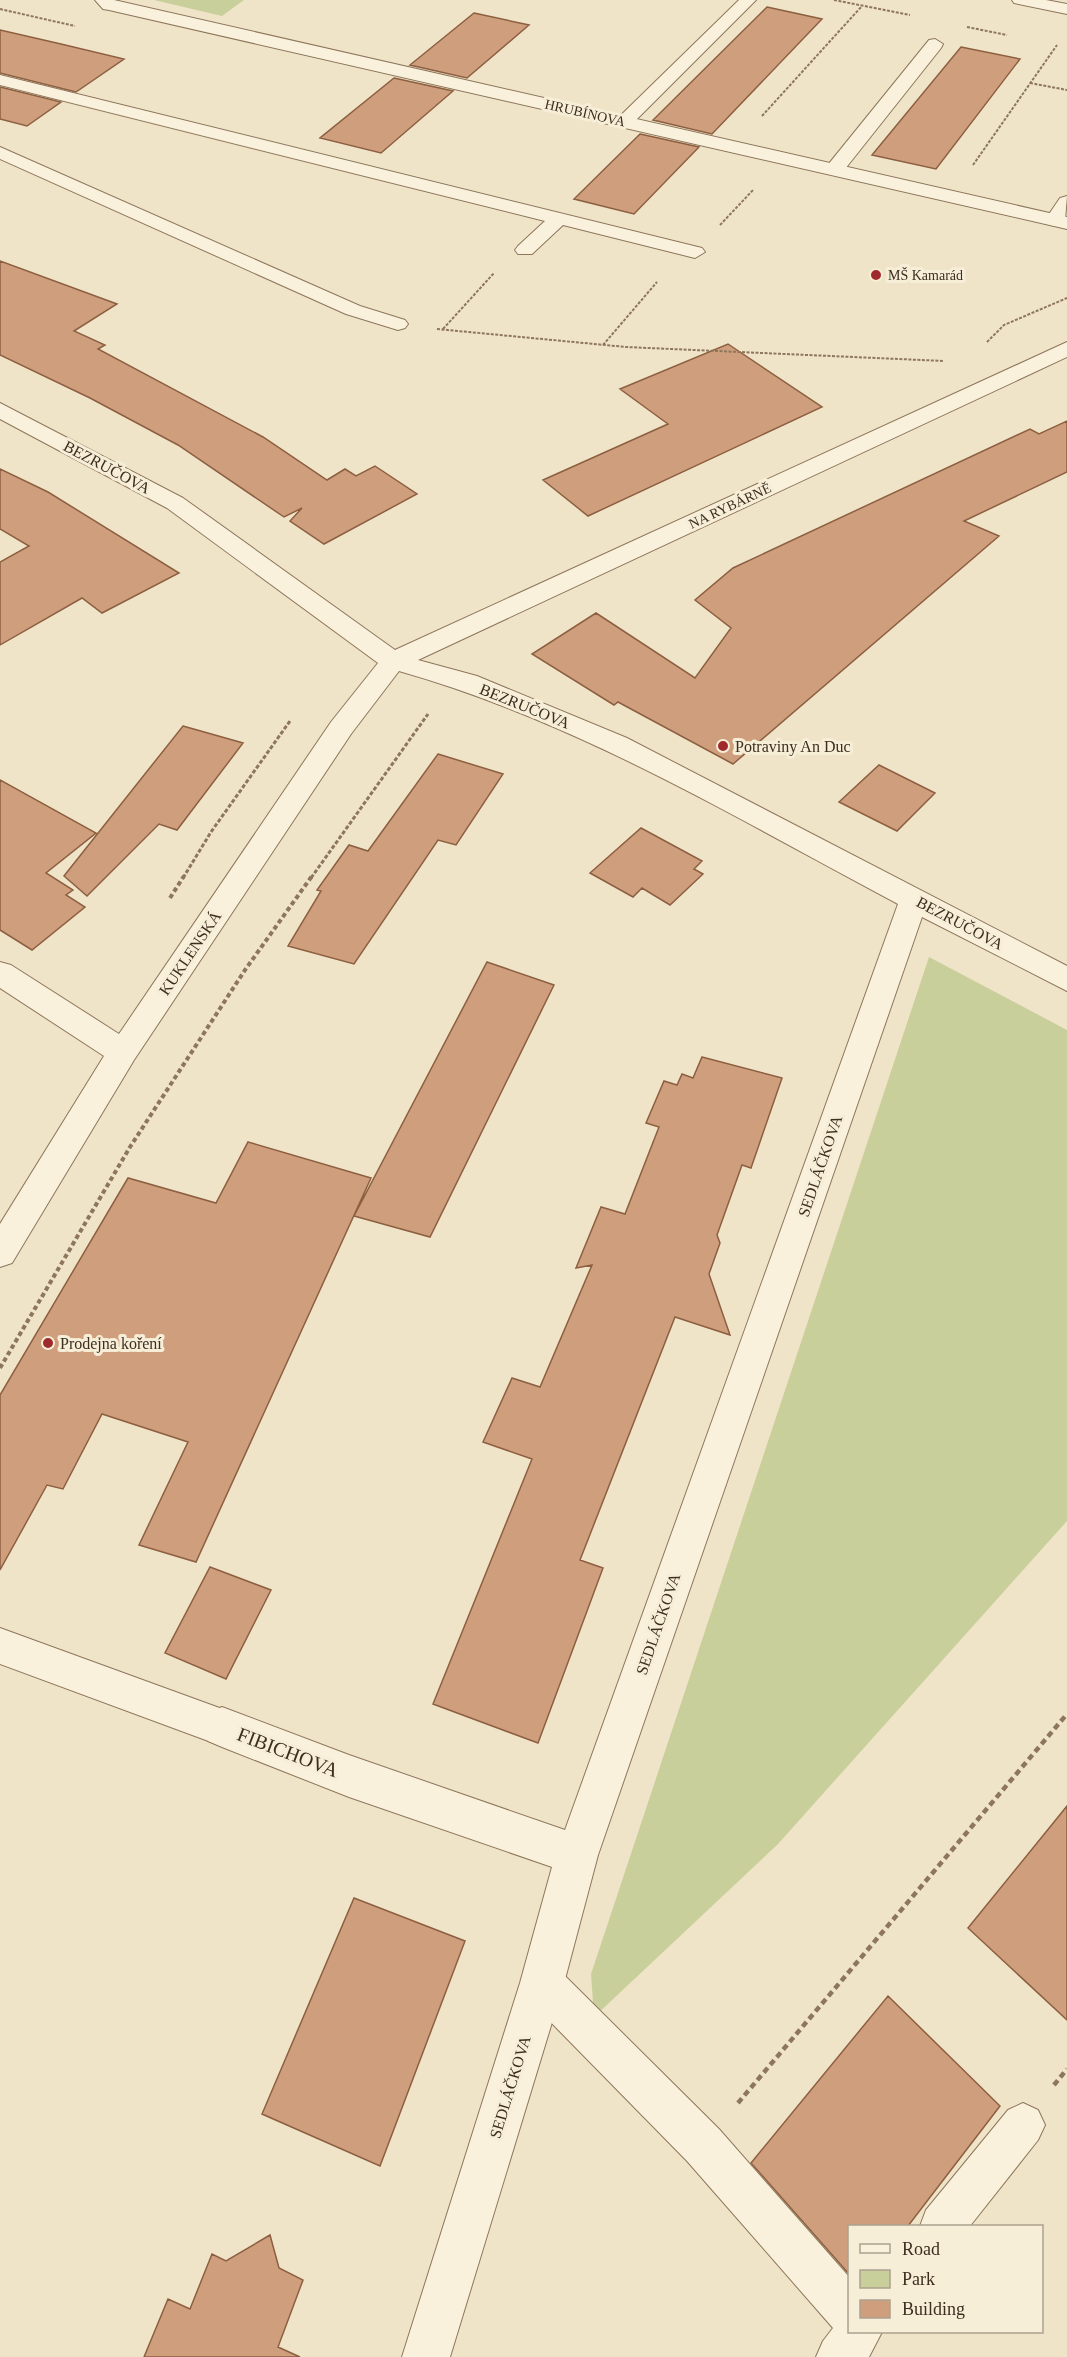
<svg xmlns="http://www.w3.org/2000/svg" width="1067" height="2357" font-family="'Times New Roman',serif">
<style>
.green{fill:#c9cf9b}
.building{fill:#cf9f7d;stroke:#8d5f41;stroke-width:1.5}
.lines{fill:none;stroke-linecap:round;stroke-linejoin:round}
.lane-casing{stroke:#8d765c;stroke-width:2}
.street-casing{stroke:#8d765c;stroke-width:2}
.path-far3{stroke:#8d765c;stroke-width:2;stroke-dasharray:3 1.5;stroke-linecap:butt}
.path-far2{stroke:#8d765c;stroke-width:3;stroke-dasharray:4 2;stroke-linecap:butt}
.path-far1{stroke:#8d765c;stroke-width:4;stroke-dasharray:4.5 3;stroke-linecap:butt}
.path{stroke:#8d765c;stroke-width:4.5;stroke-dasharray:6 4;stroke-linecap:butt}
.lane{fill:#faf1dc;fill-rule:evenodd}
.street{fill:#faf1dc;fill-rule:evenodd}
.poi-dot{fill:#9e2a2b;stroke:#f7eed8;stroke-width:2}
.labels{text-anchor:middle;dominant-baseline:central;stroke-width:6;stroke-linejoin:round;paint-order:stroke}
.far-street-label{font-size:14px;fill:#3d2e20;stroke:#f7eed8}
.far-poi-label{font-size:14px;fill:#3d2e20;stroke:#f7eed8;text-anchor:start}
.street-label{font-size:16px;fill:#3d2e20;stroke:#f7eed8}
.poi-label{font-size:16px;fill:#3d2e20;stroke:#f7eed8;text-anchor:start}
.near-street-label{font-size:20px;fill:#3d2e20;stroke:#f7eed8}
</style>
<rect width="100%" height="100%" fill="#f0e4c8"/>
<!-- green -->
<path class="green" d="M154,0H244L222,16Z
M929,957L1067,1030V1521L778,1844L594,2017L591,1974Z"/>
<!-- building -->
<path class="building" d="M767,7L822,19L712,134L653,120Z
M474,13L529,25L467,78L410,65Z
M0,30L61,44L124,59L76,92L0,73Z
M961,47L1020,59L936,169L872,155Z
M394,78L453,91L381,153L320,138Z
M0,87L61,102L27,126L0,119Z
M640,134L699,147L634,214L574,199Z
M0,261L117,304L74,331L105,345L98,349L263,437L327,480L345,469L356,476L375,466L417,494L324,544L290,521L302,508L284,517L178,445L90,398L0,355Z
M728,344L822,407L588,516L543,480L668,424L620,389Z
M1067,421V472L964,521L999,536L733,764L618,702L614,705L532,654L596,613L695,678L731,628L695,600L733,568L1030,429L1039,434Z
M0,469L48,492L179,573L102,613L82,598L0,645V562L29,546L0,529Z
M183,726L243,743L177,830L159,824L87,896L64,876Z
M438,754L503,774L456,845L438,840L354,964L288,946L321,891L317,890L349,845L368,851Z
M879,765L935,793L897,831L839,802Z
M0,780L96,833L46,873L73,890L66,895L85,907L32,950L0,930Z
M641,828L702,861L694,869L703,874L670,905L642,888L633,897L590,873Z
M487,962L554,985L430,1237L354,1216Z
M702,1057L782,1078L751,1168L742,1165L717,1235L720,1243L709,1274L730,1335L675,1317L580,1560L603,1568L538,1743L433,1704L532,1459L483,1442L512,1378L540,1387L592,1265L576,1268L601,1207L625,1214L659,1127L646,1123L664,1081L677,1085L682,1074L693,1078Z
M248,1142L371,1178L196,1562L139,1545L188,1442L102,1414L63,1489L47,1485L0,1570V1395L128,1178L216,1203Z
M210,1567L271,1590L226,1679L165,1653Z
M1067,1806V2020L968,1928Z
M354,1898L465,1941L380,2166L262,2114Z
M888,1996L1000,2106L908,2226H849V2274L751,2163Z
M270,2235L279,2268L303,2280L278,2347L300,2357H144L168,2299L190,2309L212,2254L226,2261Z"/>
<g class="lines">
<!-- lane casing -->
<g class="lane-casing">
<path id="lane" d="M739,0H756L630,126H618L615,122L618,118Z
M1012,0H1046L1067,4V14L1014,3Z
M935,39L943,44L941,48L841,174H827L825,170L827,166L929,40Z
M0,75L702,248L705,252L695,258L563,225L532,254H518L515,250L518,246L545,221L0,85Z
M0,147L360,306L405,320L408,324L405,328L398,330L346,314L0,159Z
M1067,196L1065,220L1055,226L1048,224L1045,220L1060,198Z
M0,1628L236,1714L241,1727L236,1740L222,1746L0,1664Z
M542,1962L557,1968L719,2129L850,2278V2332H882L869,2357H816L823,2341L833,2328L687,2161L527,1998L521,1983L527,1968Z
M1023,2103L1038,2110L1045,2125L1038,2140L970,2226H920L926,2210L1008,2110Z"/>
</g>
<!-- street casing -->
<g class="street-casing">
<path id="street" d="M95,0H114L1067,217V229L109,10L103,9Z
M1067,342V357L418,660L477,676L627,738L1067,966V991L922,917L598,1855L564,1983L450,2357H402L520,1983L552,1867L349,1797L222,1747L208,1741L202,1727L208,1713L222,1707L349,1755L565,1830L898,904C736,818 576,721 399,671L351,734L134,1060L12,1263L0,1267V1224L104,1056L0,988V962L11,965L119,1034L331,722L378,663L167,508L0,419V403L183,498L395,650Z"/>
</g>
<!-- path-far3 -->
<path class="path-far3" d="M834,0L910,15
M0,9L75,26
M967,27L1007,35
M1030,83L1067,90
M762,116L862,6
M973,165L1057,45
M720,225L754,189
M437,329L626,347L944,361
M443,329L494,273
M987,342L1004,325L1067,298
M603,345L657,282"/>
<!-- path-far2 -->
<path class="path-far2" d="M183,878L211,832L290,721
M311,878L428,714"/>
<!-- path-far1 -->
<path class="path-far1" d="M170,898L184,876
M0,1368L130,1147L245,970L312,876"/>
<!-- path -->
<path class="path" d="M1054,2085L1067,2069
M738,2103L1067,1714"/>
<!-- lane -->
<use href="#lane" class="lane"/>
<!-- street -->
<use href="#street" class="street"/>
</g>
<!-- markers -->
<g class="poi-dot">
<circle cx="876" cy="275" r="6"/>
<circle cx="723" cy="746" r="6"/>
<circle cx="48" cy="1343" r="6"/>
</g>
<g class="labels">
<!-- far-street labels -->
<g class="far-street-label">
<text transform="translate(585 113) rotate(13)">HRUBÍNOVA</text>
<text transform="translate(730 506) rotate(-25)">NA RYBÁRNĚ</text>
</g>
<!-- far-poi labels -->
<g class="far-poi-label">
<text x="888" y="275">MŠ Kamarád</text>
</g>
<!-- street labels -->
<g class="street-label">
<text transform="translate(107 467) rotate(28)">BEZRUČOVA</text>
<text transform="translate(525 706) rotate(22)">BEZRUČOVA</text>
<text transform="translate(960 923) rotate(28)">BEZRUČOVA</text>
<text transform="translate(190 953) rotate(-56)">KUKLENSKÁ</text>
<text transform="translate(820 1166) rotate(-71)">SEDLÁČKOVA</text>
<text transform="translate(658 1624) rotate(-71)">SEDLÁČKOVA</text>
<text transform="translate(510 2087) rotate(-73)">SEDLÁČKOVA</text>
</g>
<!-- poi labels -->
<g class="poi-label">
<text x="735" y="746">Potraviny An Duc</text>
<text x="60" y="1343">Prodejna koření</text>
</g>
<!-- near-street labels -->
<g class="near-street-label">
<text transform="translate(288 1752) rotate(21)">FIBICHOVA</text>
</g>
</g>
<!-- legend -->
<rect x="848" y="2225" width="195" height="108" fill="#f7eed8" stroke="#ada18e" stroke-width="1.5"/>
<rect x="860" y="2244" width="30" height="9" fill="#faf1dc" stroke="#ada18e" stroke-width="1.5"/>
<text x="902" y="2255" font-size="18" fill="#3d2e20">Road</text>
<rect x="860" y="2270" width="30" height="18" fill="#c9cf9b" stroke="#ada18e" stroke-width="1.5"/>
<text x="902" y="2285" font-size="18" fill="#3d2e20">Park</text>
<rect x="860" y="2300" width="30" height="18" fill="#cf9f7d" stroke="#ada18e" stroke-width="1.5"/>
<text x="902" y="2315" font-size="18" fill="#3d2e20">Building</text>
</svg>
